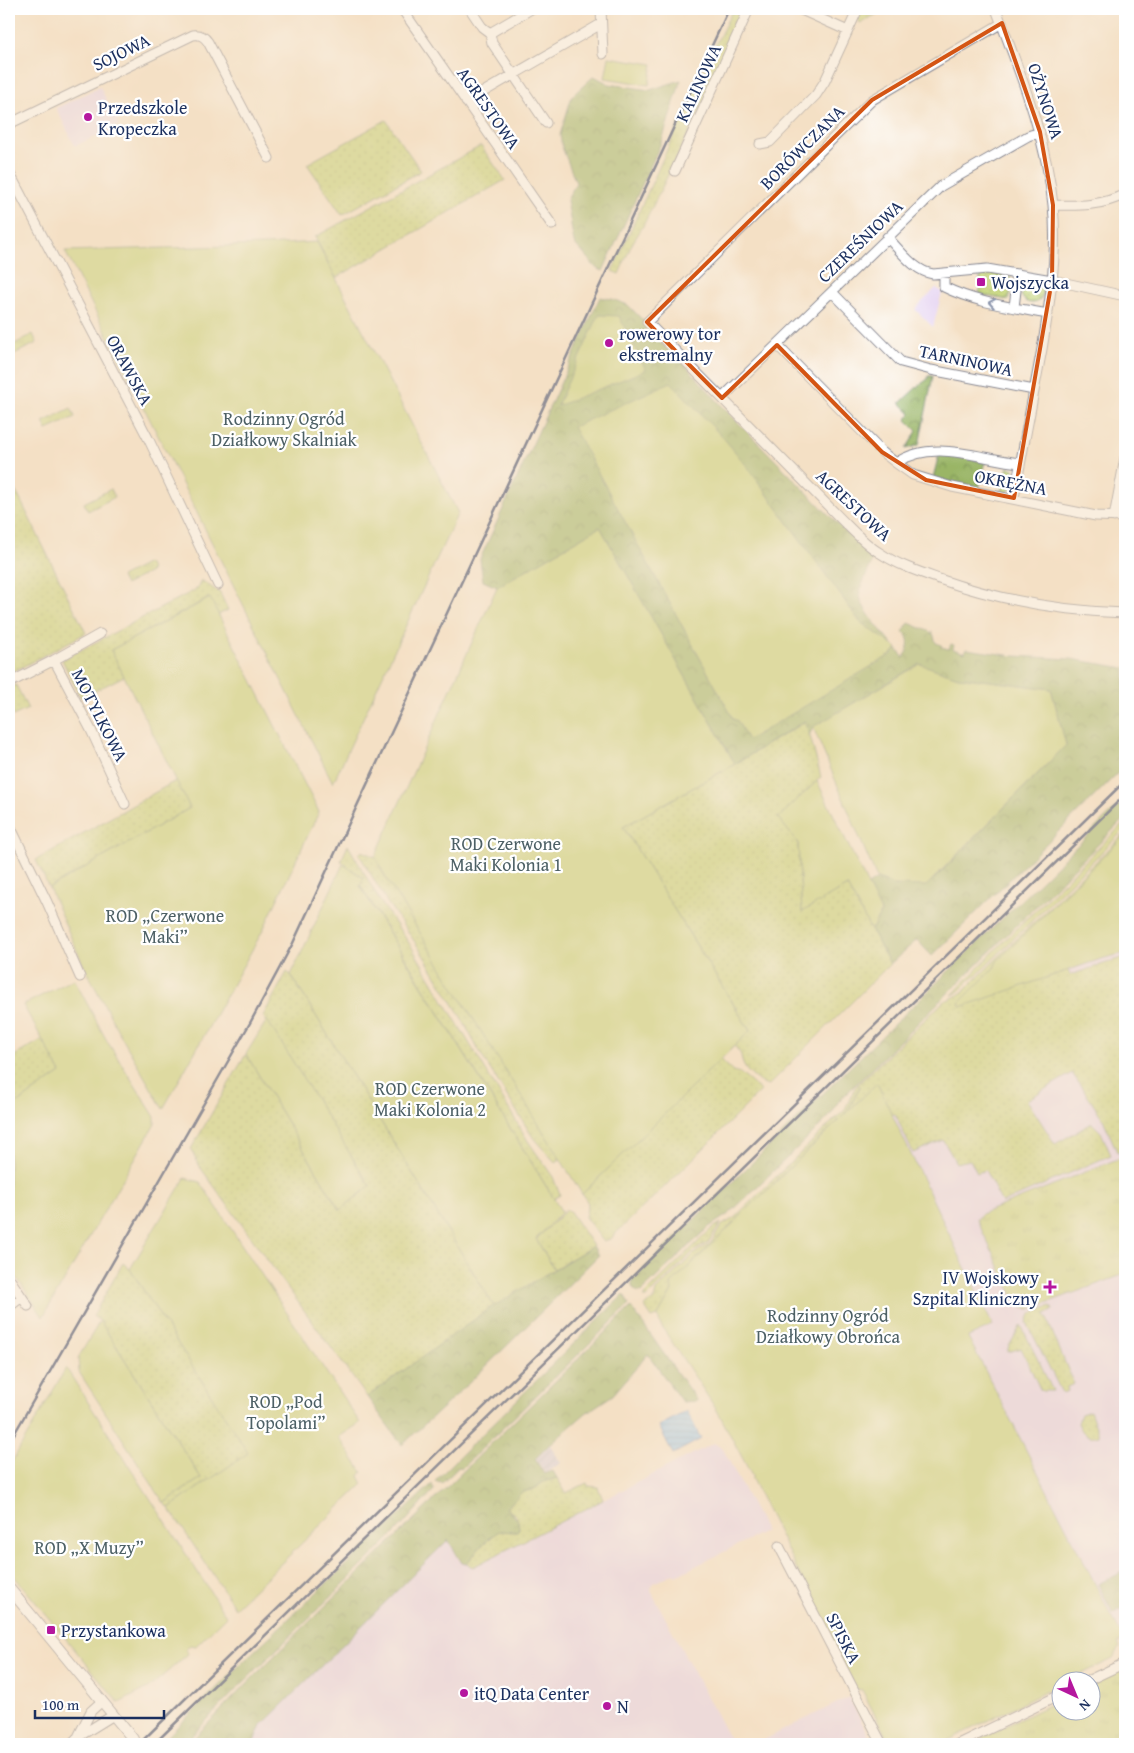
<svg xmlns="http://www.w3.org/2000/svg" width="1134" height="1753" font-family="'Gentium Book Plus',serif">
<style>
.built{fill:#e5d3f1}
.industrial{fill:url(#industrial-furrows)}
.grass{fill:url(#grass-dots);stroke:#6f816a}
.forest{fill:url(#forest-crowns);stroke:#5a7262;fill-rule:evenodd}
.park{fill:url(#park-tufts);stroke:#6f816a}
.garden{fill:#c3d375;stroke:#6f816a}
.water{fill:url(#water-rules);stroke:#4d76a8}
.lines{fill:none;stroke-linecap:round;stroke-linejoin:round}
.minor-casing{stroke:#888892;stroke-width:11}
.tertiary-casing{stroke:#888892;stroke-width:12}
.minor{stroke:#fff;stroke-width:9}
.tertiary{stroke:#fff;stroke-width:10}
.rail{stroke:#1b2f5e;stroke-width:2.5}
.oneway{stroke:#8d97ae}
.marked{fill:none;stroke:#d45514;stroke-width:4;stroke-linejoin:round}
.poi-dot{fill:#b5179e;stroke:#fff;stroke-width:2}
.labels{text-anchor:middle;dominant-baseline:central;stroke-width:4.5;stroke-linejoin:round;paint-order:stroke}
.street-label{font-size:18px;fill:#1b2f5e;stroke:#fff}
.poi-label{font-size:18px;fill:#1b2f5e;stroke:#fff;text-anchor:start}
.park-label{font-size:18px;fill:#4d6065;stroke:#fff}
</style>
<defs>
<pattern id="industrial-furrows" width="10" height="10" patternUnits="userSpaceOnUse" patternTransform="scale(1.25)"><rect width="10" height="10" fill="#c7c0d9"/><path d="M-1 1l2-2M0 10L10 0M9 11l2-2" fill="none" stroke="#aaa5bd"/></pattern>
<pattern id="grass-dots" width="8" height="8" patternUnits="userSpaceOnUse" patternTransform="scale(1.25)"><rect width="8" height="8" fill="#c3d375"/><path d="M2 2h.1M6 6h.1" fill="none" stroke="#a7b568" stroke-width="1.8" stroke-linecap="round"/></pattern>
<pattern id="forest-crowns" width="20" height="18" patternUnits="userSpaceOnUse" patternTransform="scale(1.25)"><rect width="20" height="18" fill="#9ab566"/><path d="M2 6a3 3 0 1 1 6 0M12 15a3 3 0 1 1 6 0" fill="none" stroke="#7d9457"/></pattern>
<pattern id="park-tufts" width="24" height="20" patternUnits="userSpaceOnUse" patternTransform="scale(1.25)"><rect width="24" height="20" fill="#c3d375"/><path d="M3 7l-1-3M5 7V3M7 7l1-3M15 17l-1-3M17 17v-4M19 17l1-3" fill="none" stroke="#a7b568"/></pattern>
<pattern id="water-rules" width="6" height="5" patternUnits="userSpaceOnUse" patternTransform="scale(1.25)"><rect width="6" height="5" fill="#7fbdf3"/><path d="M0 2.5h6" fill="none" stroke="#679ac8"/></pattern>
</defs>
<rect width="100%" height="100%" fill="#fff"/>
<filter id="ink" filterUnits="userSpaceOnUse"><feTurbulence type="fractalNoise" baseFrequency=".02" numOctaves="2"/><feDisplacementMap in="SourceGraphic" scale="10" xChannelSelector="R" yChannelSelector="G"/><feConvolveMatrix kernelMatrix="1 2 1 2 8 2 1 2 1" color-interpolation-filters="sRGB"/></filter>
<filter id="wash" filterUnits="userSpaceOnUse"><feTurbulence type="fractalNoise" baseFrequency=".0096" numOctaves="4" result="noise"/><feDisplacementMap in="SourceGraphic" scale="20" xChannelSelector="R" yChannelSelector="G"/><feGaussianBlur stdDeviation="1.12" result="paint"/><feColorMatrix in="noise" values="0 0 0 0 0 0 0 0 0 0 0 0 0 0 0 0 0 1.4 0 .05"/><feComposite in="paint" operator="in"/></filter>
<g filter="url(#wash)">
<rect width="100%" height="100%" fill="#f4e0c5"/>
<!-- built -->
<path class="built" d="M100,87L119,125L75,146L56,108Z
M936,288L942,292L933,327L915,309Z
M1125,953V1643L968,1337L993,1326L872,1073L930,1017L1101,959Z
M714,1443L723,1449L765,1531L676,1576L674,1573L652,1584L651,1591L732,1744H242L448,1540L459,1560L473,1567Z
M849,1697L873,1744H756Z"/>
<!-- industrial -->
<path class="industrial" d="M550,1445L561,1463L545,1473L536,1459Z"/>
<!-- grass -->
<path class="grass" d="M733,9H744L702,106L643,226L632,244L619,274L612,271L705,66Z
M863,9H874L877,14L860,23L857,18L859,12Z
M386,120L421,171L342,215L307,164Z
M481,146L505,180L336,278L315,237Z
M984,272L1010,277C1014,283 1011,293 1008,300L981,295L979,292L982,286L979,285L981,274Z
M1021 292a11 11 0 1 1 22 0a11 11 0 1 1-22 0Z
M1008,467L1014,469C1015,477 1014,488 1006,493L1002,492Z
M9,481L19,497L86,633L9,674Z
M201,580L220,593L228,610L218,615L209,598L111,650L124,676L81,698L62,660L197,589Z
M16,685L28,709L13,716L9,709V688Z
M806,721L821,777L779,818L798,843L802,911L847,886L890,964L768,1086C762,1085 747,1073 744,1066C739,1056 745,1057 734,1046L750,1031L623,827L735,764Z
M177,780L190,808L49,888L36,860Z
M1125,822V829L978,974C967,979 963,991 952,995L999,946Z
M1125,833V836L997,961L994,968L959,1003L961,1006L1068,970L1070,975L1125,957V1149L1117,1152L1103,1119L1072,1073L1027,1100L1055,1144L1092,1123L1101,1132L1111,1155L1002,1203L985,1170L977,1173L970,1160L956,1163L943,1140L913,1153L895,1114L892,1115L877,1084L847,1112L860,1087L858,1084L944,1001C953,998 960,995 967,988C971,984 974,979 979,976Z
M348,845L380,901L411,946L528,1141L553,1177L560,1195L554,1199L360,885L363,878L341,861Z
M362,851L375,857L386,878L561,1158L555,1162L534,1139L480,1053L460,1015L417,945L387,902L359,854Z
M287,972L291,975L494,1306L367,1397L200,1167L191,1149L246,1054L340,1210L370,1186L263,1016Z
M43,1039L61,1073L9,1109V1059Z
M720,1059L733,1071L740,1073L761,1091L684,1168L615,1234L611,1239L603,1241L585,1217L588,1203L582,1194Z
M835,1119L838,1121L671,1284L672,1291L658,1316L652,1318L644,1306L654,1300L656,1291L695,1253L711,1243L721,1226L734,1218Z
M566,1210L571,1213L593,1246L554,1269L536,1239Z
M721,1223L708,1243L694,1251L646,1298H644V1295L711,1229Z
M123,1263L130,1269L249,1453L169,1508L164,1503L201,1478L100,1321L93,1316Z
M1051,1306L1053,1310L1045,1314L1074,1384L1067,1387L1068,1391L1062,1393L1027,1323C1028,1311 1041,1309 1051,1306Z
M1021,1325L1053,1391H1042L1040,1389L1021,1348L1008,1352V1348Z
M1090,1411L1099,1435C1088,1439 1081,1433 1078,1422L1081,1414Z
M557,1478L566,1493L587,1483L588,1486L598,1487L603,1500L473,1567L466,1564L484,1543L499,1531L517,1532L519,1530L516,1516L506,1508L522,1492L534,1489L543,1482Z"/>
<!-- forest -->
<path class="forest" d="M594,76L609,84L650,90L681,80L662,141L603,271L596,268L574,243L567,200L576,183L562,147L560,135L572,96Z
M600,297L612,299L628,305L682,361L723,407L832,518L870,554L873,558C870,570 861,582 860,594C859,610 894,644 904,658C908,649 912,639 903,632L909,623L933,633L936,643L942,645L941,647L949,649L951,644L954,645L953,649L965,653L966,649L1014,656L1071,659L1125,668V766L932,956L917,940L890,964L871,930L881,912L868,885L877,879L895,885L934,879L1066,745L1051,689L958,677L919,664L814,727L809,735L805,721L735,764L600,527L497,587L483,581L480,559ZM746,465L860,622L897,649L892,654L734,720L598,472Z
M928,376H933L919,445L906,449L917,431L906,420L911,414L900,403L917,387L928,379Z
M939,454L985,462L979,488L933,478Z
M1125,799V818L838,1102L832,1113L827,1119L730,1213L709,1227L641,1292L636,1291L632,1287V1280Z
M593,1246L599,1255L464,1388L402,1445L367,1397L493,1306Z
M624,1294L629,1305L462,1468L459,1467L442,1483L436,1482L435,1481Z
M631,1307L697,1401L682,1402L648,1354L613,1395L586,1413L550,1444L535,1459L544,1474L553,1471L557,1478L543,1482L534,1489L522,1492L506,1508L518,1520L519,1529L517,1532L499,1531L484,1543L466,1564L462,1563L448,1540L447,1541L261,1726L253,1744H188L264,1666Z
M432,1484L434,1490C420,1504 408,1520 393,1535C325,1604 253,1670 187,1741L182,1744H164L162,1742L250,1655Z
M1125,1571V1607L1113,1614L1098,1584Z"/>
<!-- park -->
<path class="park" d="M33,334L37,343L10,356L9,347Z
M71,408L75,417L47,430L43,422Z
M111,489L115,497L88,511L84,503Z
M148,563L152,571L125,585L121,577Z
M858,1084L860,1086L847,1112L838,1121L835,1119L844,1111L855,1088Z
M1125,1156V1274L1030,1309L1023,1308L1016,1302L977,1220L981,1214Z
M1125,1668V1744H969L1061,1699L1062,1710H1092V1684Z"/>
<!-- garden -->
<path class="garden" d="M609,57L653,64L649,85L605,78Z
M317,242L458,513L333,783L65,251L264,245Z
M599,315L619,316L646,370L557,406Z
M671,382L726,441L746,465L860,622L897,648L892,654L748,740L737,720H734L573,427Z
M600,527L735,764L623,827L750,1031L582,1194L386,878L375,857L497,587Z
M210,598L319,812L262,932L163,1109L117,1029L82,962L49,888L190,808L111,650Z
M920,664L958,677L1051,689L1066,745L926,886L895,885L877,879L813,727Z
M817,781L881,912L871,930L847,886L802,912L798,843L778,818Z
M1125,835V953L1101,959L961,1007L959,1003L994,968L997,961Z
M343,864L364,878L360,886L562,1212L536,1239L554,1269L494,1306L291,975Z
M74,979L107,1041L155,1117V1124L43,1317L9,1266V1109L61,1073L23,1005Z
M267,1020L370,1186L340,1210L246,1054Z
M877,1083L993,1326L968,1337L1124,1640L1118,1643L1120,1647L1113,1659L1069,1680H1062L1061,1684L941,1744H890L862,1690L856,1689L752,1479V1476L718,1412L660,1324L658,1316L672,1291L671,1284Z
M185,1178L200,1182L360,1423L339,1437L362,1472L359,1476L363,1484L235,1608L169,1508L248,1453L130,1269Z
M100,1321L201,1478L164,1503L79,1372L78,1358Z
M66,1368L226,1616L196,1646L190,1645L186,1649L188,1654L150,1687L119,1703L9,1570V1467Z"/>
<!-- water -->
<path class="water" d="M687,1411L701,1439L673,1454L659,1426Z"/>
</g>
<g filter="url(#ink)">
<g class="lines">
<!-- minor casing -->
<g class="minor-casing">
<path id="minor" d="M402,9L552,225
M470,9L482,27L490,33L492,43L546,123
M601,9L603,54
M799,9L848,31
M996,9C1020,73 1046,136 1053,205C1058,253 1050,302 1042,349C1033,398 1023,448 1014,498
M1002,23L872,100L647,322L843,521C854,532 866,545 880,553C898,565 919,572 939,579C999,600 1062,611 1125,613
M490,33L531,9
M466,102L601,24
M9,124L193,35C200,34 204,36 208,42L269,158
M760,144L770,142L816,95L825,81L858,9
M675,171L749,9
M9,172L149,440L218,585
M1053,205C1079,206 1102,206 1125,194
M887,237C900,250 914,271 933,274L987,269L1052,280L1125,296
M944,273V287C976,303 1012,307 1048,314
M832,292L901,362L931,370L1034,390
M1014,307L1018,274
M777,345L882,452L896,463
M722,398L941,186L1028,136L1040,132
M1020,463C980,459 933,438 896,463L913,475L952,487L1096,516L1125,517
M1114,517L1125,458
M54,660L100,634
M9,683L54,660L91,730L125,804
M9,824L47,902L80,977
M9,1278L28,1306
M9,1307L22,1297
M779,1546L882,1744
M1089,1680L1125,1663
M78,1737L91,1711L101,1702
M71,1744L78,1737L112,1716
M958,1744L1062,1694"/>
</g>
<!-- tertiary casing -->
<g class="tertiary-casing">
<path id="tertiary" d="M9,1588L133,1739"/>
</g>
<!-- minor -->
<use href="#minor" class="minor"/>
<!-- tertiary -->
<use href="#tertiary" class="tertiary"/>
<!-- rail -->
<path class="rail" d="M9,1443L250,1023L293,943L729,9
M139,1744L1125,781
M154,1744L1125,795"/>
</g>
<!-- one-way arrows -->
<defs><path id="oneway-chevron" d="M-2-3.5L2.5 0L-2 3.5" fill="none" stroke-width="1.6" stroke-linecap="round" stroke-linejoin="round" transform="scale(1.25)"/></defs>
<use class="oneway" href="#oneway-chevron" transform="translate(992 303) rotate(-170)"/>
</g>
<!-- marked area -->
<path d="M0 0H1134V1753H0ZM1002,23L1040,132L1053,205L1052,280L1014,498L926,480L882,452L777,345L722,398L647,322L872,100Z" fill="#f4e0c5" fill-opacity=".55" fill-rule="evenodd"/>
<path class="marked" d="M1002,23L1040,132L1053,205L1052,280L1014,498L926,480L882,452L777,345L722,398L647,322L872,100Z"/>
<!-- markers -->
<g class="poi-dot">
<circle cx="88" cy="117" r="5"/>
<rect x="976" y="277" width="10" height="10" rx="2.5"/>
<circle cx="609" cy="343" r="5"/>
<path d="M1047.5 1279.5h5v5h5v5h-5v5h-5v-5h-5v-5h5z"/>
<rect x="46" y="1625" width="10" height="10" rx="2.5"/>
<circle cx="464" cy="1693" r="5"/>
<circle cx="607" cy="1706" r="5"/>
</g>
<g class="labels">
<!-- street labels -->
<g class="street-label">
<text transform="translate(121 52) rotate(-26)">SOJOWA</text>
<text transform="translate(698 83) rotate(-65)">KALINOWA</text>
<text transform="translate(1046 101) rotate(72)">OŻYNOWA</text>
<text transform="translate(489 108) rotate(55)">AGRESTOWA</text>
<text transform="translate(802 147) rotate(-45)">BORÓWCZANA</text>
<text transform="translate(860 241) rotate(-44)">CZEREŚNIOWA</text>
<text transform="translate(966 360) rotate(12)">TARNINOWA</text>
<text transform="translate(130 370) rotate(62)">ORAWSKA</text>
<text transform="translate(1011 482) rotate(11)">OKRĘŻNA</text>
<text transform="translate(854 505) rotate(43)">AGRESTOWA</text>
<text transform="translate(100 715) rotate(63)">MOTYLKOWA</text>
<text transform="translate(844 1638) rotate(63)">SPISKA</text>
</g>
<!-- poi labels -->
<g class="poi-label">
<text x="98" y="107">Przedszkole<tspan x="98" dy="21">Kropeczka</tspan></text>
<text x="991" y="282">Wojszycka</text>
<text x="619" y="333">rowerowy tor<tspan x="619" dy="21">ekstremalny</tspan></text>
<text x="1039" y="1277" text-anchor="end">IV Wojskowy<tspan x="1039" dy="21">Szpital Kliniczny</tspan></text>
<text x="61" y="1630">Przystankowa</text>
<text x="474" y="1693">itQ Data Center</text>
<text x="617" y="1706">N</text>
</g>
<!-- park labels -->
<g class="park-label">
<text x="284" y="418">Rodzinny Ogród<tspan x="284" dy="21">Działkowy Skalniak</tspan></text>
<text x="506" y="843">ROD Czerwone<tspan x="506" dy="21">Maki Kolonia 1</tspan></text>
<text x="165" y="915">ROD „Czerwone<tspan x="165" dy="21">Maki”</tspan></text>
<text x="430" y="1088">ROD Czerwone<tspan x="430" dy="21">Maki Kolonia 2</tspan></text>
<text x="828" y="1315">Rodzinny Ogród<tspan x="828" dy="21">Działkowy Obrońca</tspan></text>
<text x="286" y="1401">ROD „Pod<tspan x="286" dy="21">Topolami”</tspan></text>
<text x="89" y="1547">ROD „X Muzy”</text>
</g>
</g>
<!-- margin -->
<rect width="1134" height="1753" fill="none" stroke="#fff" stroke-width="30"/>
<!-- north arrow -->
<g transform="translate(1076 1696) rotate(136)"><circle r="24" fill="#ffffff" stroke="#a4acbf"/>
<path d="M0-4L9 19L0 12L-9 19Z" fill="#b5179e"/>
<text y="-8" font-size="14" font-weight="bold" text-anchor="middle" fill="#1b2f5e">N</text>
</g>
<!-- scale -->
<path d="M35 1710v8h129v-8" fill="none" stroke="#1b2f5e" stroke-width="2.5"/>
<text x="42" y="1710" font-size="15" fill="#1b2f5e" stroke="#ffffff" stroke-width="4" paint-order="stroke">100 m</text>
</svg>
